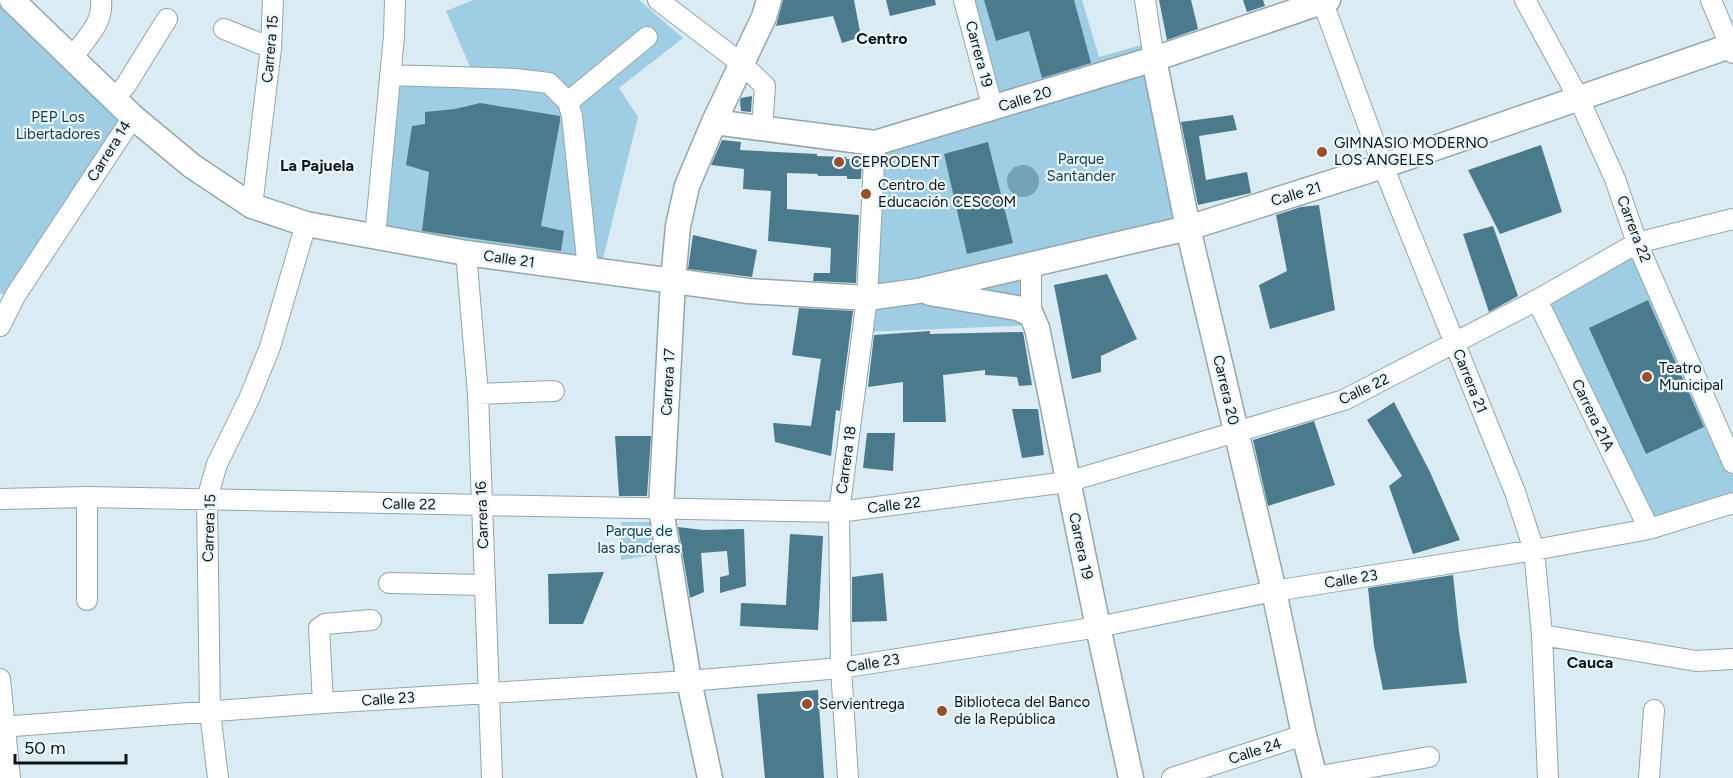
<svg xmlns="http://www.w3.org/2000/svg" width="1733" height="778" font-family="Figtree,sans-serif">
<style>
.green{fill:#9fcee4}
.water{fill:#73a1b6}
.building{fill:#4c7a8d}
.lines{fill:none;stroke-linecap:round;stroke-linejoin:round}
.minor-casing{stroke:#95a5ac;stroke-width:22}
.major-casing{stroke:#95a5ac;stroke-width:27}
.minor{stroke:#fff;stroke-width:20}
.major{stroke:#fff;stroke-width:24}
.poi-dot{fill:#97502a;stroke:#eaf8fe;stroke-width:2}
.labels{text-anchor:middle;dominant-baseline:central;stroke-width:4.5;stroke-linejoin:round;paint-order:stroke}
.street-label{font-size:15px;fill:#101618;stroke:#eaf8fe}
.park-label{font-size:15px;fill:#123c4b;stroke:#eaf8fe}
.poi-label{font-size:15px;fill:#101618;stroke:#eaf8fe;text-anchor:start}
.neighbourhood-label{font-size:16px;font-weight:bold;fill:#101618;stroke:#eaf8fe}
</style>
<rect width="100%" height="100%" fill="#daebf3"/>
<!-- green -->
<path class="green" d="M0,0H12L133,117L15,296L0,293Z
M473,0H639L683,38L619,88L638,117L600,271L375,236L391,64L471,69L446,11Z
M964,0H1082L1099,57L1152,42L1188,228L1031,265L1035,325L863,332L875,143L993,107Z
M1637,243L1733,463V503L1649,529L1537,300Z
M621,522H655L659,554L621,560Z"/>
<!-- water -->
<path class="water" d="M1007 181a16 16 0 1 1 32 0a16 16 0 1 1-32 0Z"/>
<!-- building -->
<path class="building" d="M783,0H854L861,37L842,43L833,16L776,26Z
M886,0H935L936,5L890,16Z
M984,0H1074L1091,63L1042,78L1029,31L996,41Z
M1159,0H1191L1198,29L1167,40Z
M1243,0H1263L1265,6L1247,12Z
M752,96L751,112L741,111L740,101L741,98Z
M480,103L560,116V121L541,226L564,231L561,251L422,231L429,172L406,165L412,126L425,124V112L455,109Z
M1233,115L1237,130L1199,136L1206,180L1247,172L1251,193L1198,205L1181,122Z
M722,140L741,142L740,150L817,154V156L846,157V159H862L861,179H847V176H818V174L787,173V209L859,215L856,283L813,281L814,273H830L831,248L768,241L771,191L743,189L744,169L711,165Z
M988,142L1013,243L967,254L944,154Z
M1541,145L1562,212L1500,234L1468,170Z
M1319,205L1335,310L1270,329L1259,285L1287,271L1276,215L1301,207Z
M1493,226L1518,296L1489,312L1463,234Z
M693,235L757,250L752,277L688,269Z
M1107,274L1137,339L1101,356V372L1072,379L1054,285Z
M1648,300L1704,427L1646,454L1589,328Z
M799,308L853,311L840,411L836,410L831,456L775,442L773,423L811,426L821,359L792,355Z
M930,331V334L1023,332L1032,385L1019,386L1017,377L985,375V370L943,375L946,422H903V382L868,387L874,335Z
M1394,402L1430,472L1460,540L1413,554L1389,486L1402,476L1367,420Z
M1012,409H1038L1044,455L1022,458Z
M1314,421L1335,485L1268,506L1253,440Z
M867,433H895L893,471L863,468Z
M615,436H651L647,496H619Z
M678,527L703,530L744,529L746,586L720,593V577L729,575L727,551L701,553L704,592L690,598Z
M790,534L823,536L818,630L740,626L741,603L786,605Z
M604,572L583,624H549L548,574Z
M883,573L887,621L852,622V577Z
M1453,575L1459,631L1467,683L1383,690L1374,646L1368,588Z
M818,690L824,778H765L757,694Z"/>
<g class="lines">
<!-- minor casing -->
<g class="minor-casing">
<path id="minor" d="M658,0L742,64L765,86L762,128
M964,0L993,109
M1145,0L1154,59
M1322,0L1383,166L1515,492L1534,550L1542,635L1548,778
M1525,0L1579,99L1615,179L1637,243L1733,463
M1711,0L1733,53
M224,29L271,48
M72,58C84,40 104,24 101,0
M390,75L515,79L549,83L568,102L572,116L588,269
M114,99L126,85L167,19
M568,102L647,37
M252,206L271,48L273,0
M375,236L394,36L395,0
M466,253L478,394L492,778
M1031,265V314
M1537,300L1649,529
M0,326L15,296L133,117
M478,394L554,391
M87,497V600
M0,499L87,497L839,512L1067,482L1344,400L1537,300L1637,243L1733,219
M389,583L484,585
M1542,635L1696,661L1733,659
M0,679L10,778
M323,703L319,628L325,624L371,620
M0,727L323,703L689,681L841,668L1098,627L1274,591L1534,550L1649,529L1733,503
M1315,777L1429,757
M218,778L210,712L207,499L217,464L249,399L270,347L306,224
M848,778L841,668L839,512L867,298L875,143
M1172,778L1304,735
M1649,778L1654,710"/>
</g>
<!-- major casing -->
<g class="major-casing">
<path id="major" d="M12,0L133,117L192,166L252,206L306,224L466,253L748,291L867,298L918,291L1188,228L1383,166L1733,45
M1154,59L1188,228L1274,591L1304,735L1315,778
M714,122L875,143L1154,59L1328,0
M930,293L1017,308L1031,314L1037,328L1098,627L1131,778
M710,778L689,681L661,509L673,281L678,226L687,186L714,122L764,17L769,0"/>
</g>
<!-- minor -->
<use href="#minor" class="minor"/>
<!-- major -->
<use href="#major" class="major"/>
</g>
<!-- markers -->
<g class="poi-dot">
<circle cx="1322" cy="152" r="6"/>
<circle cx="839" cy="162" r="6"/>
<circle cx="866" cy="194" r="6"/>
<circle cx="1647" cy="377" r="6"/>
<circle cx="807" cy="704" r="6"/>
<circle cx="942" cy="711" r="6"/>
</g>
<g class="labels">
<!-- street labels -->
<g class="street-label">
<text transform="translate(270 49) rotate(-85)">Carrera 15</text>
<text transform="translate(979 54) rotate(75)">Carrera 19</text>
<text transform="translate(1025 99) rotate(-17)">Calle 20</text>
<text transform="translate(109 151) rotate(-58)">Carrera 14</text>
<text transform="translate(1296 194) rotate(-17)">Calle 21</text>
<text transform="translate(1634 229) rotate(69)">Carrera 22</text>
<text transform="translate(509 259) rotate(8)">Calle 21</text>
<text transform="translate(1470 381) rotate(68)">Carrera 21</text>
<text transform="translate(668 382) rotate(-87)">Carrera 17</text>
<text transform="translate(1364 389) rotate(-25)">Calle 22</text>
<text transform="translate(1226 390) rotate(77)">Carrera 20</text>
<text transform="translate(1593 415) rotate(64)">Carrera 21A</text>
<text transform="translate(846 460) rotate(-82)">Carrera 18</text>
<text transform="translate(409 504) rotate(1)">Calle 22</text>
<text transform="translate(894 505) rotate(-7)">Calle 22</text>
<text transform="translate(482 515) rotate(-92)">Carrera 16</text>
<text transform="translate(209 528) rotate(-88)">Carrera 15</text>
<text transform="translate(1081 546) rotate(78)">Carrera 19</text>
<text transform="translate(1351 579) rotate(-9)">Calle 23</text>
<text transform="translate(873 663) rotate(-9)">Calle 23</text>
<text transform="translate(388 699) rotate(-4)">Calle 23</text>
<text transform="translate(1255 751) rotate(-18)">Calle 24</text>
</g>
<!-- park labels -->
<g class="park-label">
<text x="58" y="117">PEP Los<tspan x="58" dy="17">Libertadores</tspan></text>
<text x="1081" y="159">Parque<tspan x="1081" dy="17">Santander</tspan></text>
<text x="639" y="531">Parque de<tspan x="639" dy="17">las banderas</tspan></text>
</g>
<!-- poi labels -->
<g class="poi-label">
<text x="1334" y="143">GIMNASIO MODERNO<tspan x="1334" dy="17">LOS ANGELES</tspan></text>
<text x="851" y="162">CEPRODENT</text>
<text x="878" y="185">Centro de<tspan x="878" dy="17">Educación CESCOM</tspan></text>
<text x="1659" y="368">Teatro<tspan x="1659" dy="17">Municipal</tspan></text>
<text x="954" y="702">Biblioteca del Banco<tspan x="954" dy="17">de la República</tspan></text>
<text x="819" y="704">Servientrega</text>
</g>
<!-- neighbourhood labels -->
<g class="neighbourhood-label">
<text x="882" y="38">Centro</text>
<text x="317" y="165">La Pajuela</text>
<text x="1590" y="662">Cauca</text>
</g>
</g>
<!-- scale -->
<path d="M15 754v9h111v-9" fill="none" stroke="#101618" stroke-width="3"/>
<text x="24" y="754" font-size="18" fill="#101618" stroke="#eaf8fe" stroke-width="4.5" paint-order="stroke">50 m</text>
</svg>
